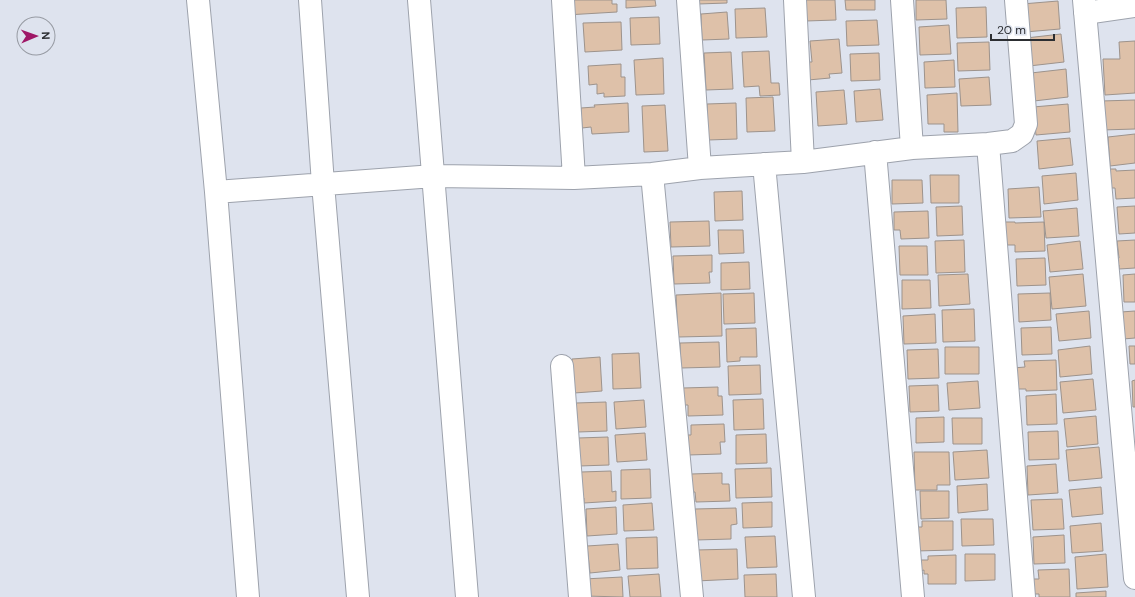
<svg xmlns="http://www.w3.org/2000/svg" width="1135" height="597" font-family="'DM Sans',sans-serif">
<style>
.building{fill:#dec1a9;stroke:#9d938c}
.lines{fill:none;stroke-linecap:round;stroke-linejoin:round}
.minor-casing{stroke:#9da2ac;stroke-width:24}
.minor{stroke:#fff;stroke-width:22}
</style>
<rect width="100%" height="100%" fill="#dee3ee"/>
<!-- building -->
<path class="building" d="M565,0H612V4H617V12L566,15Z
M626,0H655L656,6L626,8Z
M698,0H727V3L698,4Z
M805,0H835L836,20L806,21Z
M845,0H875V10H846Z
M916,0H946L947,19L916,20Z
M1058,1L1060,29L1025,32L1022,4Z
M986,7L987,37L957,38L956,8Z
M765,8L767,37L736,38L735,9Z
M727,12L729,39L702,40L701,14Z
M659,17L660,44L631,45L630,18Z
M877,20L879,45L847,46L846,21Z
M621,22L622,50L585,52L583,23Z
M949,25L951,54L920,55L919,27Z
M1061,34L1064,62L1029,66L1026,38Z
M839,39L842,73L829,74L830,78L808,80L807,62H812L810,41Z
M1135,41V93L1105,95L1103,59H1120L1119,42Z
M989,42L990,70L958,71L957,43Z
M769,51L771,83H779L780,95L760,96L759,86L744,87L742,52Z
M731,52L733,89L706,90L704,53Z
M879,53L880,80L851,81L850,54Z
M663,58L664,94L636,95L634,60Z
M954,60L955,87L925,88L924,62Z
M621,64V77H625V96L604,97V93L597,94V84L589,85L588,66Z
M1066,69L1068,97L1034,101L1031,73Z
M989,77L991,105L961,106L959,79Z
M880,89L883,120L856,122L854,91Z
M844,90L847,124L818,126L816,92Z
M957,93L958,132H944V124H928L927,95Z
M773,97L775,131L747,132L746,98Z
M1135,100V129L1102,130L1101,101Z
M628,103L629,132L592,134L591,127L582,128L581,108L595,107L594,105Z
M736,103L737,139L708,140L707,104Z
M1068,104L1070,132L1036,135L1033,107Z
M665,105L668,151L644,152L642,106Z
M1135,134V163L1110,166L1108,137Z
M1070,138L1073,165L1039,169L1037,141Z
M1109,169H1116V171L1135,170V198L1116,199L1115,188H1110Z
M1076,173L1078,200L1044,204L1042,176Z
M930,175H959V203H931Z
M892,180H922L923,203L892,204Z
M1039,187L1041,217L1009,218L1008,189Z
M742,191L743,220L715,221L714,192Z
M962,206L963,235L937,236L936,207Z
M1135,206V233L1119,234L1117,207Z
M1077,208L1079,236L1046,238L1043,211Z
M928,211L929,238L901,239L900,230H894V212Z
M709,221L710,246L671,247L670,222Z
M1000,222H1015V223L1044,222L1045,251L1015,252V245H1002Z
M718,230H743L744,253L719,254Z
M964,240L965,272L936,273L935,241Z
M1135,240V268L1119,269V265H1116V259L1119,258L1117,241Z
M1080,241L1083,269L1050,272L1047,245Z
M899,246H927L928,275H900Z
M712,255V272H709L710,283L674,284L673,256Z
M1045,258L1046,285L1017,286L1016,259Z
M749,262L750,289L721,290V263Z
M968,274L970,304L939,306L938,275Z
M1083,274L1086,306L1052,309L1049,277Z
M1135,274V302H1124L1123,275Z
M902,280H930L931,308L902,309Z
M721,293L722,336L678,337L676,295Z
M754,293L755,323L724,324L723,294Z
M1050,293L1051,320L1019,322L1018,294Z
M974,309L975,341L943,342L942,310Z
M1089,311L1091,338L1059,341L1056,314Z
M1135,311V338L1123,339L1121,312Z
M935,314L936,343L904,344L903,316Z
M1051,327L1052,354L1022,355L1021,328Z
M756,328L757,357H740V361L727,362L726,329Z
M719,342L720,367L681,368L680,343Z
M1090,346L1092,374L1060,377L1058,350Z
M1129,346H1135V364H1130Z
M945,347H979V374H945Z
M938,349L939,378L908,379L907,350Z
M639,353L641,388L613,389L612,354Z
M600,357L602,391L574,393L572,359Z
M1056,360L1057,390L1026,391V389H1014L1013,368L1025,367L1024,361Z
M760,365L761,394L729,395L728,366Z
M1093,379L1096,410L1063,413L1060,382Z
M1135,380V407H1133L1132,381Z
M978,381L980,408L949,410L947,383Z
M938,385L939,411L910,412L909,386Z
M718,387V396H722L723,415L688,416V405H684L683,388Z
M1056,394L1057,424L1027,425L1026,396Z
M763,399L764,429L734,430L733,400Z
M644,400L646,427L616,429L614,402Z
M606,402L607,431L578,432L576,403Z
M1096,416L1098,444L1067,447L1064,419Z
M944,417V442L916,443V418Z
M952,418H982V444H953Z
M724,424L725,442H720L721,454L688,455L687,435H691V425Z
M1058,431L1059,459L1029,460L1028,432Z
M645,433L647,460L617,462L615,435Z
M766,434L767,463L736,464V435Z
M608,437L609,465L579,466L578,438Z
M1099,447L1102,478L1069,481L1066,450Z
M987,450L989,478L955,480L953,452Z
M914,452H949L950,485H937V490H915Z
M1056,464L1058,493L1028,495L1027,466Z
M771,468L772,497L736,498L735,469Z
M650,469L651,498L621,499V470Z
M611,471L612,492L616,491V501L584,503V498H575L581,472Z
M722,473V484H729L730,501L696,502L695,492H691V474Z
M987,484L988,510L958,513L957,486Z
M1101,487L1103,514L1072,517L1069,490Z
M920,491H949V518L921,519Z
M1062,499L1064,529L1033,530L1031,500Z
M772,502V527L743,528L742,503Z
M652,503L654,530L624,531L623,505Z
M616,507L617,534L587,536L586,509Z
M736,508L737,524L731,525V539L696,540L695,509Z
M961,519H993L994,545L962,546Z
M922,521H953V550L916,551V527H922Z
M1101,523L1103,551L1072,553L1070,526Z
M1064,535L1065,563L1034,564L1033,537Z
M775,536L777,567L747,568L745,537Z
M657,537L658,568L627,569L626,538Z
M618,544L620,570L590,573L587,546Z
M737,549L738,579L696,581V550Z
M965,554H995V580L965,581Z
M1106,554L1108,587L1077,589L1075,557Z
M956,555V584H928V574H924V570L921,571V560H928V556Z
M1069,569L1070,597H1039V594H1029L1028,579H1039L1038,570Z
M659,574L661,597H630L628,576Z
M776,574L777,597H745L744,575Z
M622,577L623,597L585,596L584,579Z
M1106,591V597H1076V593Z"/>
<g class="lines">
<!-- minor casing -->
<g class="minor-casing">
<path id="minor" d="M198,0L216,192L248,597
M310,0L323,184L358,597
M419,0L467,597
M563,0L574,178
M688,0L700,168
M795,0L803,162
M902,0L912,148
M1084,0L1135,578
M1085,13L1135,6
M988,144L1024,597
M875,152L913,597
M764,164L804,597
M652,174L692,597
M216,192L434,176L574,178L652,174L700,168L803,162L912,148L988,144L1012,141L1022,134L1026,124L1016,0
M562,366L580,597"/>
</g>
<!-- minor -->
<use href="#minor" class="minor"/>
</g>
<!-- north arrow -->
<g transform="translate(36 36) rotate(88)"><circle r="19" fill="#dee3ee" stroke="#979ba3"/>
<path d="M0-3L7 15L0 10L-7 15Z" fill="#9f1766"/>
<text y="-6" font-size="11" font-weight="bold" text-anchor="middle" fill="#2c2e32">N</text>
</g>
<!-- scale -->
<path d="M991 34v6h63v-6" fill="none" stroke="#2c2e32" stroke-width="2"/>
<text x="997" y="34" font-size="12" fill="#2c2e32" stroke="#dee3ee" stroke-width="3" paint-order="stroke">20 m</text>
</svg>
